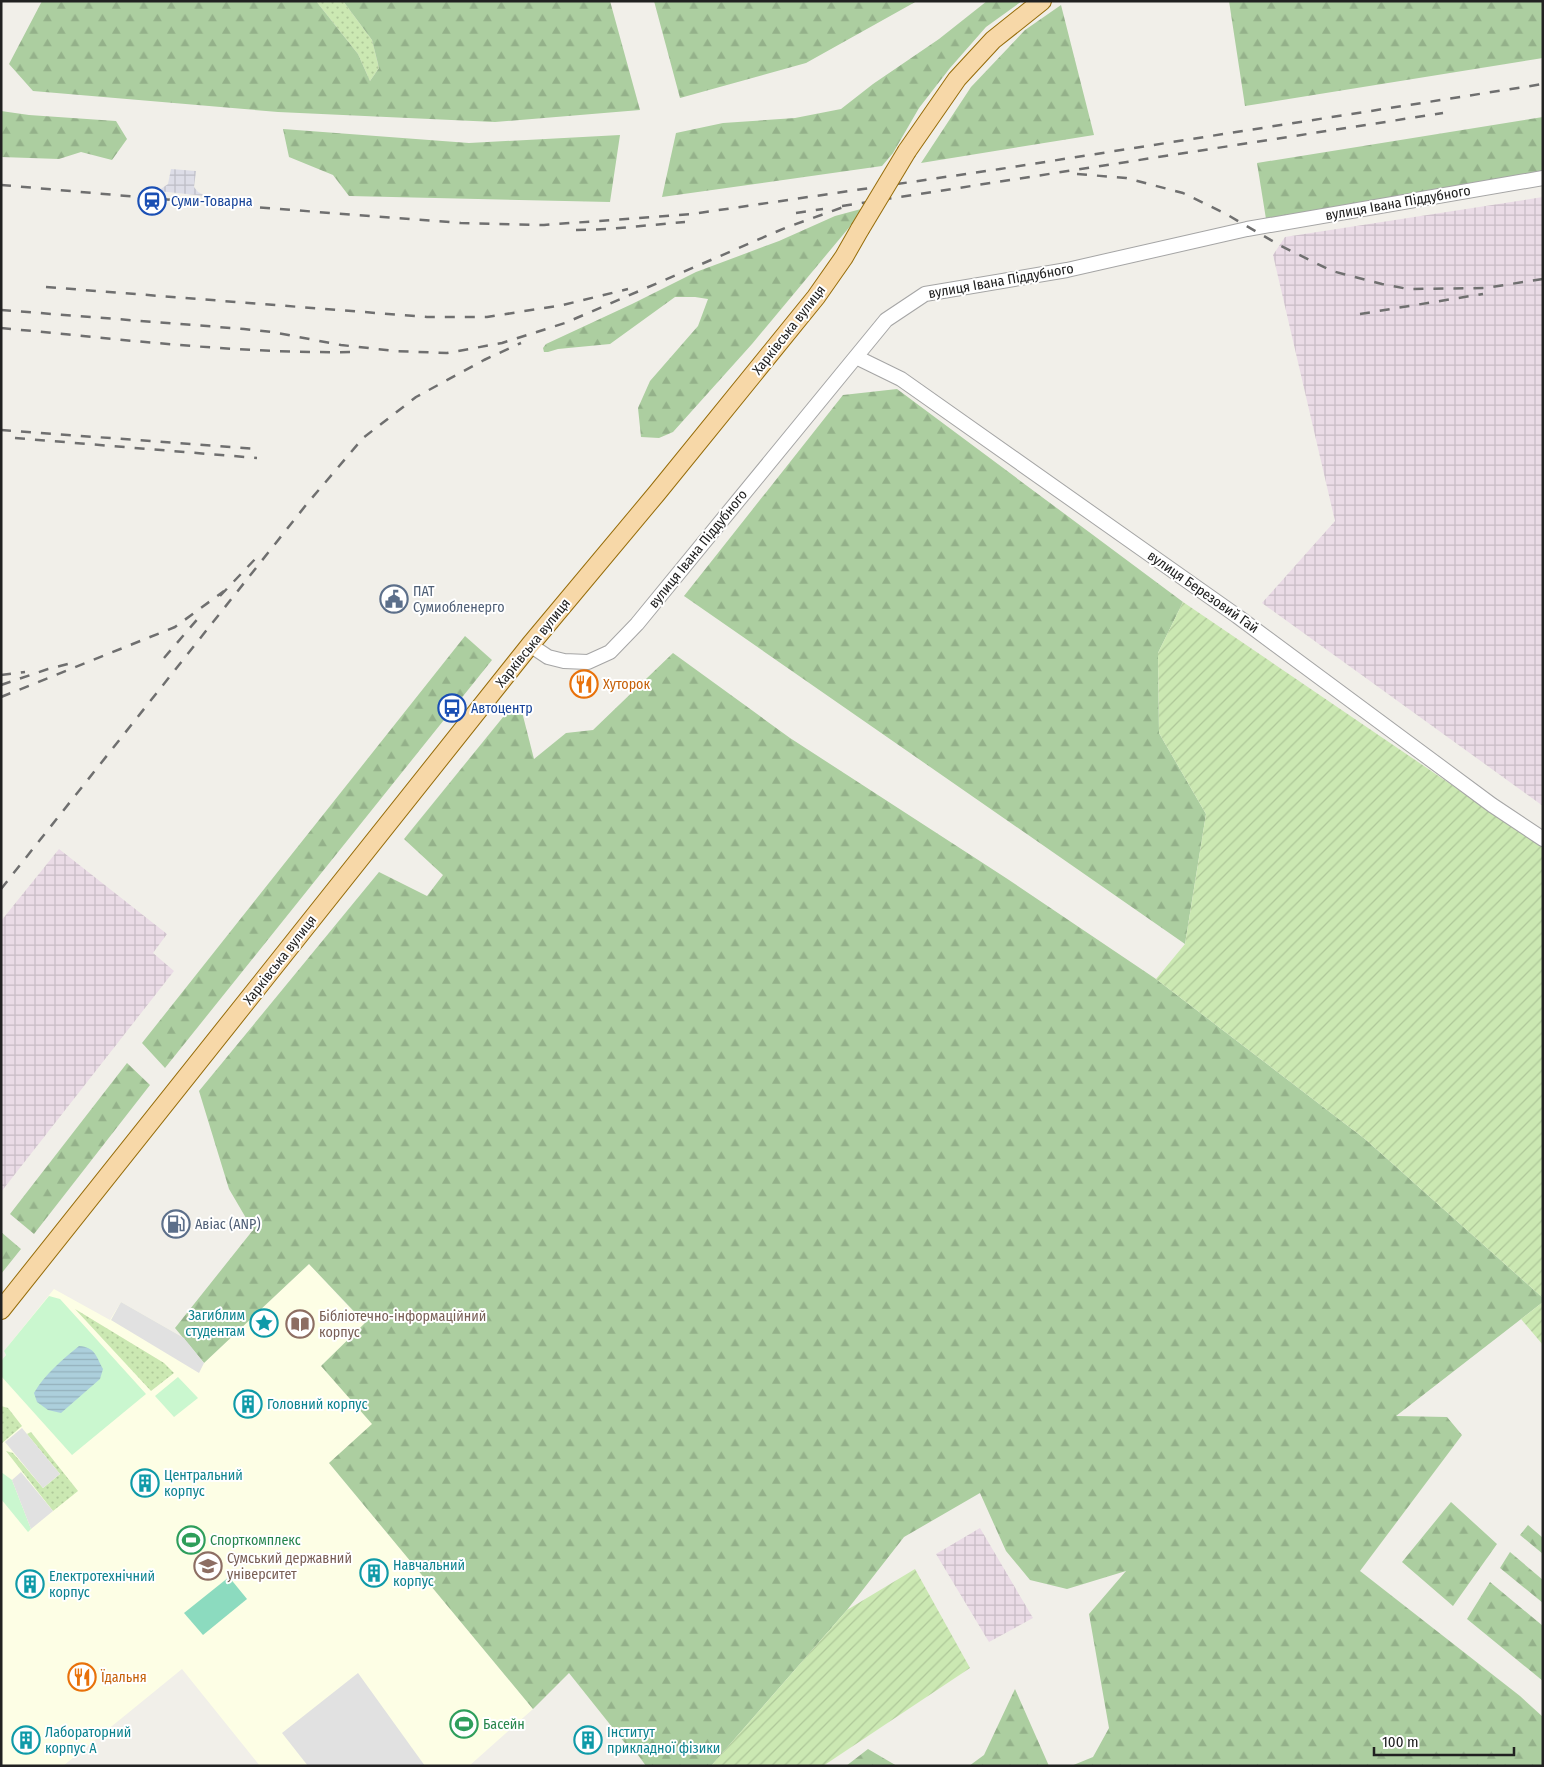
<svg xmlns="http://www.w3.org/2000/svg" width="1544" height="1767" font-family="'Fira Sans Condensed',sans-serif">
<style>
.industrial{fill:url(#industrial-grid)}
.education{fill:#fdfee5}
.grass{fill:url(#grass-dots)}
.forest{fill:url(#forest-firs)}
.park{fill:#caf7cf}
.garden{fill:url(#garden-furrows)}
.pitch{fill:#8cdbbf}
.parking{fill:#e1e1e1}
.plaza{fill:url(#plaza-grid)}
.water{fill:url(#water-rules)}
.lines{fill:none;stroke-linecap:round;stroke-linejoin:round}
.minor-casing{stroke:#a5a5a5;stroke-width:16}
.major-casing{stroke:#966c09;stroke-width:20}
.minor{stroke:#fff;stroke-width:14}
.major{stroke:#f7d8a8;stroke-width:18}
.rail{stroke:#6f6f6f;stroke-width:2.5;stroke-dasharray:10 10;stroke-linecap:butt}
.major-bridge-casing{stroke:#966c09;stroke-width:20;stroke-linecap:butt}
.major-bridge{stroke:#f7d8a8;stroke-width:18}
.labels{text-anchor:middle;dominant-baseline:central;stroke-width:4;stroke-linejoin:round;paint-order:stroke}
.transit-label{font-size:14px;fill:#164399;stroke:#fff;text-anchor:start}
.street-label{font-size:14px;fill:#212121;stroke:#fff}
.service-label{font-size:14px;fill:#4e5e75;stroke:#fff;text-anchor:start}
.food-label{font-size:14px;fill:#c56008;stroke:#fff;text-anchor:start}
.culture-label{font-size:14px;fill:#0d838f;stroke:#fff;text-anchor:start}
.education-label{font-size:14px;fill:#785e54;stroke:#fff;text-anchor:start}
.leisure-label{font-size:14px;fill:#27864d;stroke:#fff;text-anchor:start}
</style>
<defs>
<pattern id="industrial-grid" width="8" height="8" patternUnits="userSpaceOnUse" patternTransform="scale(1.25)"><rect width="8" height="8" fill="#eadbe6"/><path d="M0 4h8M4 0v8" fill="none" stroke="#c8bcc5"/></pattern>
<pattern id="grass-dots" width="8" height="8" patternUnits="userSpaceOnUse" patternTransform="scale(1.25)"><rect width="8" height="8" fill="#cbe8b2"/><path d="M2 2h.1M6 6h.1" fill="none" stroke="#aec799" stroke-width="1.8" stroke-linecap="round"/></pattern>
<pattern id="forest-firs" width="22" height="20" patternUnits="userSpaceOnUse" patternTransform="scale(1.25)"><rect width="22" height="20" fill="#accea0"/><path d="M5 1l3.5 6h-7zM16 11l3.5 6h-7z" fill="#94b18a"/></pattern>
<pattern id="garden-furrows" width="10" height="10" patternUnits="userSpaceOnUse" patternTransform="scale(1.25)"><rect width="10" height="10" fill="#cbe8b2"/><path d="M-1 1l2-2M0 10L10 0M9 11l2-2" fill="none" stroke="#aec799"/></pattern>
<pattern id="plaza-grid" width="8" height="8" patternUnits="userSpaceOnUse" patternTransform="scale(1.25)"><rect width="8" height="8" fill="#dddde7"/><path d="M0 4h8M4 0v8" fill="none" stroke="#bdbdc6"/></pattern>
<pattern id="water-rules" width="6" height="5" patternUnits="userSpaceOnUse" patternTransform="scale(1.25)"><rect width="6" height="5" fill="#accfdc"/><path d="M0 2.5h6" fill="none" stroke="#94b1bc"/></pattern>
</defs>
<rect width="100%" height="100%" fill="#f1efe9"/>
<!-- industrial -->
<path class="industrial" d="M1543,197V806L1262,603L1335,521L1273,255L1285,237Z
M59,849L167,934L153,953L174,971L1,1192V921Z
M980,1528L1033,1618L989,1642L936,1554Z"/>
<!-- education -->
<path class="education" d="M309,1264L365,1324L321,1366L373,1424L329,1463L533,1709L469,1766H260L182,1669L63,1766H1V1361L6,1355L4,1351L54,1289L110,1320L121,1302L184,1338L204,1363Z"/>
<!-- grass -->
<path class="grass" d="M316,1H343L372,40L379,68L370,81L358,54Z
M75,1309L164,1363L174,1373L151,1391Z
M1,1406L8,1408L22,1426L1,1444Z
M31,1432L78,1491L53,1511L6,1451L13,1453L43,1488L60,1474L27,1434Z"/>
<!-- forest -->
<path class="forest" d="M42,1H316L358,54L370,81L379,68L372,40L343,1H610L640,110L495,122L278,112L33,91L9,64Z
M654,1H917L806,63L680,98Z
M987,1H1022L986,27L950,68L919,108L893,153L882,166L662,197L676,133L723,123L795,118L841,109L873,84L939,39Z
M1229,1H1543V58L1245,106Z
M1061,5L1094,135L921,163L971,87L1025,30Z
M1,111L29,115L116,121L127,139L112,160L81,152L59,159L1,157Z
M1543,117V175L1266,219L1257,163Z
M283,129L469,143L620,135L610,202L349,196L333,175L289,157Z
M861,209L852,224L752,344L673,432L659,438L641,437L638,408L650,381L698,326L708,299L695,297H675L610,344L558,349L548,352H544L543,348L546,344L632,304L696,272L779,241L835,216Z
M897,389L1183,602L1158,653L1159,733L1206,814L1185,944L684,596L843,395Z
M465,636L492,660L165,1068L142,1043Z
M673,653L790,738L1006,878L1156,979L1365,1139L1543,1298V1302L1396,1416L1447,1417L1462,1435L1360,1571L1520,1696L1543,1717V1766H1071L1093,1757L1109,1728L1089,1614L1126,1571L1067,1589L1030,1580L1006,1551L980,1493L904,1537L847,1610L711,1766H646L638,1755L624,1742L569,1673L533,1709L329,1463L372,1424L321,1366L365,1323L309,1264L204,1363L175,1328L253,1230L229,1189L199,1091L379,872L427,896L443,875L404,839L508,711L522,712L534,759L566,733L593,730Z
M127,1063L150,1085L34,1234L10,1214Z
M1,1232L21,1249L1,1274Z
M1451,1502L1497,1544L1453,1606L1402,1562Z
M1528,1525L1543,1538V1554L1520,1535Z
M1510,1552L1543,1580V1603L1500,1568Z
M1490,1582L1543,1626V1681L1467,1619Z
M1015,1689L1049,1766H969L984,1755Z
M868,1749L897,1766H846Z"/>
<!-- park -->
<path class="park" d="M49,1296L60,1299L146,1394L72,1455L1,1376V1361L6,1355L4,1351Z
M178,1377L198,1398L174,1417L155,1396Z
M1,1472L12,1480L31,1529L28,1532L1,1499Z"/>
<!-- garden -->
<path class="garden" d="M1183,602L1543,847V1298L1365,1139L1156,979L1185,944L1206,814L1159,733L1158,653Z
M1543,1302V1345L1521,1319Z
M915,1569L970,1668L823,1766H711L847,1610Z"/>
<!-- pitch -->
<path class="pitch" d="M229,1577L247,1599L203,1635L184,1613Z"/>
<!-- parking -->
<path class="parking" d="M121,1302L184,1338L204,1363L199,1373L111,1320Z
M22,1428L60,1474L43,1488L5,1442Z
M21,1472L53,1511L31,1529L12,1480Z
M358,1673L425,1766H308L282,1733Z"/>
<!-- plaza -->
<path class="plaza" d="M171,169L196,171L194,187L198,192L206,196L158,191L168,184Z"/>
<!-- water -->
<path class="water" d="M79,1346C95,1347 96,1356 103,1369L100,1379L61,1413L48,1410L37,1402L34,1393C45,1374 62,1360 79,1346Z"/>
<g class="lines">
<!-- minor casing -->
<g class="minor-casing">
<path id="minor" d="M856,357L901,379L1237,616L1492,805L1543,839
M530,645L548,657L564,661L588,662L610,652L637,624L886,320L925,294L1067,270L1247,229L1543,178"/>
</g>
<!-- major casing -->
<g class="major-casing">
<path id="major" d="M907,151L957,79L993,40L1042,1
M1,1310L530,645L657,493L816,297L844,257L860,229"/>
</g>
<!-- minor -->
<use href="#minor" class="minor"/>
<!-- major -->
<use href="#major" class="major"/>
<!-- rail -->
<path class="rail" d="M1077,174L1126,178L1183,193L1226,214L1281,246L1332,271L1382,284L1408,289L1485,288L1543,279
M1,185L253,207L461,223L544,225L692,214L1000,169L1543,84
M842,206L1443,113
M796,213L823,209
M576,230L609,229L685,222
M46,287L427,317H487L563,305L628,289
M1,310L244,329L272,332L341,345L395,351L447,353L502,343L565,323L785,228L849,205
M1360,314L1483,294
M1,328C119,339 237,354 355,352
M1,430L258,449
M15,438L257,458
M220,596L258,556
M164,658L201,615
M1,675L25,672
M1,685L48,669L72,663
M1,697L175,627L224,591
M1,889L306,505L363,438L416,397L484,360L521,343"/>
<!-- major-bridge casing -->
<g class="major-bridge-casing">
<path id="major-bridge" d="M860,229L907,151"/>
</g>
<!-- major-bridge -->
<use href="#major-bridge" class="major-bridge"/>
</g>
<!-- icons -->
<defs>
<g id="station-ring" transform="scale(1.4375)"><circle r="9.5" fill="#fff" stroke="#1a4fb4" stroke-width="1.5"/><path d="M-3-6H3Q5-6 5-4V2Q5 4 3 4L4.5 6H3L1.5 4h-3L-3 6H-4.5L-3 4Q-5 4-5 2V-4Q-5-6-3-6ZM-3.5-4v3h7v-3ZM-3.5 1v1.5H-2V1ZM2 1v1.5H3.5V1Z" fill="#1a4fb4"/></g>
<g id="civic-ring" transform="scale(1.4375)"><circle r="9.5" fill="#fff" stroke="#5c6f8a" stroke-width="1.5"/><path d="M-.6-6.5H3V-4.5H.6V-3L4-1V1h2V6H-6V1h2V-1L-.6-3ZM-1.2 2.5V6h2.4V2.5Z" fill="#5c6f8a"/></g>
<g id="restaurant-ring" transform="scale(1.4375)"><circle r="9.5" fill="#fff" stroke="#e8710a" stroke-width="1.5"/><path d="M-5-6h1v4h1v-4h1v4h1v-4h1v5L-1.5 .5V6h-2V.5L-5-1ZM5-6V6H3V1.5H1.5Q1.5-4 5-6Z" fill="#e8710a"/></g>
<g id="bus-ring" transform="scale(1.4375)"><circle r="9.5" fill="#fff" stroke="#1a4fb4" stroke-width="1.5"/><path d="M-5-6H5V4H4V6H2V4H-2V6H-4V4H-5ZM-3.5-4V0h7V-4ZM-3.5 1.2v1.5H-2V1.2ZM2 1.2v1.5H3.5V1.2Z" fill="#1a4fb4"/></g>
<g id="fuel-ring" transform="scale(1.4375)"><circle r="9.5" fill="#fff" stroke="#5c6f8a" stroke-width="1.5"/><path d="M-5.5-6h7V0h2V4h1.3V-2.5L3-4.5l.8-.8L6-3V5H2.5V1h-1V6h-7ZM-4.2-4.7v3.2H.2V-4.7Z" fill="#5c6f8a"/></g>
<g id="sight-ring" transform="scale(1.4375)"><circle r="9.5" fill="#fff" stroke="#0f9aa8" stroke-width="1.5"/><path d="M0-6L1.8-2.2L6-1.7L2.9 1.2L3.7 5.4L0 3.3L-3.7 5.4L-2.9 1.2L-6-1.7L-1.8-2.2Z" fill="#0f9aa8"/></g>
<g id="library-ring" transform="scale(1.4375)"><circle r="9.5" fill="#fff" stroke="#8d6e63" stroke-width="1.5"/><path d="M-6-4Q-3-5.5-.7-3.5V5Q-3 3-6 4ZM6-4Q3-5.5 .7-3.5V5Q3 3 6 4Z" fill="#8d6e63"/></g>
<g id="building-ring" transform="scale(1.4375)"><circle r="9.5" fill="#fff" stroke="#0f9aa8" stroke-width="1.5"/><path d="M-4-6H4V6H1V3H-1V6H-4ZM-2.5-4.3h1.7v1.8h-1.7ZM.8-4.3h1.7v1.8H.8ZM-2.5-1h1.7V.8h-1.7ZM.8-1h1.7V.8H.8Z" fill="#0f9aa8"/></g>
<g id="stadium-ring" transform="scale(1.4375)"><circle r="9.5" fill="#fff" stroke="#2e9e5b" stroke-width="1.5"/><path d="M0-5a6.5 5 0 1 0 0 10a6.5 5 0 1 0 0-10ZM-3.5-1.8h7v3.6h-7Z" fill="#2e9e5b"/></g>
<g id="university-ring" transform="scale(1.4375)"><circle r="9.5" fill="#fff" stroke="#8d6e63" stroke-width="1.5"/><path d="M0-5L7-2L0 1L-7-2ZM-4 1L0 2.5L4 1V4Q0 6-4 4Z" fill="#8d6e63"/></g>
</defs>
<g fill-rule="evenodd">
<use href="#station-ring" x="152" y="201"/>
<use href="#civic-ring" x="394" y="599"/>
<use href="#restaurant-ring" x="584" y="684"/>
<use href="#bus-ring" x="452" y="708"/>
<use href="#fuel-ring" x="176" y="1224"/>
<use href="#sight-ring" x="264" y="1323"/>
<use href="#library-ring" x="300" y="1324"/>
<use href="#building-ring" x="248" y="1404"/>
<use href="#building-ring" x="145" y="1483"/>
<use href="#stadium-ring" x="191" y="1540"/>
<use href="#university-ring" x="208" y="1566"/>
<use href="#building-ring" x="374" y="1573"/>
<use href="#building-ring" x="30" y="1584"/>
<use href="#restaurant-ring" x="82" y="1677"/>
<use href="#stadium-ring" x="464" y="1724"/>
<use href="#building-ring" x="26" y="1740"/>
<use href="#building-ring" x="588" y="1740"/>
</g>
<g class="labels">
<!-- transit labels -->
<g class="transit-label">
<text x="171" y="201">Суми-Товарна</text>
<text x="471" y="708">Автоцентр</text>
</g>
<!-- street labels -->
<g class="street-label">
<text transform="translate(1398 203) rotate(-10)">вулиця Івана Піддубного</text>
<text transform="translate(1001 281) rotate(-10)">вулиця Івана Піддубного</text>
<text transform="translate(789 330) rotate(-52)">Харківська вулиця</text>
<text transform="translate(698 549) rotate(-51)">вулиця Івана Піддубного</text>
<text transform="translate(1203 592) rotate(35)">вулиця Березовий Гай</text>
<text transform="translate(533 643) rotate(-51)">Харківська вулиця</text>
<text transform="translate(280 960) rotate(-52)">Харківська вулиця</text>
</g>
<!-- service labels -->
<g class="service-label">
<text x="413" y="591">ПАТ<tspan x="413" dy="16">Сумиобленерго</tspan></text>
<text x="195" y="1224">Авіас (ANP)</text>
</g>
<!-- food labels -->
<g class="food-label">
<text x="603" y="684">Хуторок</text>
<text x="101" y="1677">Їдальня</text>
</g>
<!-- culture labels -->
<g class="culture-label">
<text x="245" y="1315" text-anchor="end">Загиблим<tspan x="245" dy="16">студентам</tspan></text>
<text x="267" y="1404">Головний корпус</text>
<text x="164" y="1475">Центральний<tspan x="164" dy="16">корпус</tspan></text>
<text x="393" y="1565">Навчальний<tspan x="393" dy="16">корпус</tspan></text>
<text x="49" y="1576">Електротехнічний<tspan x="49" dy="16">корпус</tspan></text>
<text x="45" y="1732">Лабораторний<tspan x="45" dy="16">корпус А</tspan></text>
<text x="607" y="1732">Інститут<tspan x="607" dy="16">прикладної фізики</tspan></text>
</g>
<!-- education labels -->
<g class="education-label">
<text x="319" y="1316">Бібліотечно-інформаційний<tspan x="319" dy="16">корпус</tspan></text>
<text x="227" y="1558">Сумський державний<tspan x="227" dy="16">університет</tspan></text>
</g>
<!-- leisure labels -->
<g class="leisure-label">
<text x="210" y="1540">Спорткомплекс</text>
<text x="483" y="1724">Басейн</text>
</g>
</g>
<!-- border -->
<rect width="1544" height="1767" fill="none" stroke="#212121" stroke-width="5"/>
<!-- scale -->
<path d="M1374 1747v8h140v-8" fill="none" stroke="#212121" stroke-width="2.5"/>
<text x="1382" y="1747" font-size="15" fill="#212121" stroke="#ffffff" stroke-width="4" paint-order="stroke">100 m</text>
</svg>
